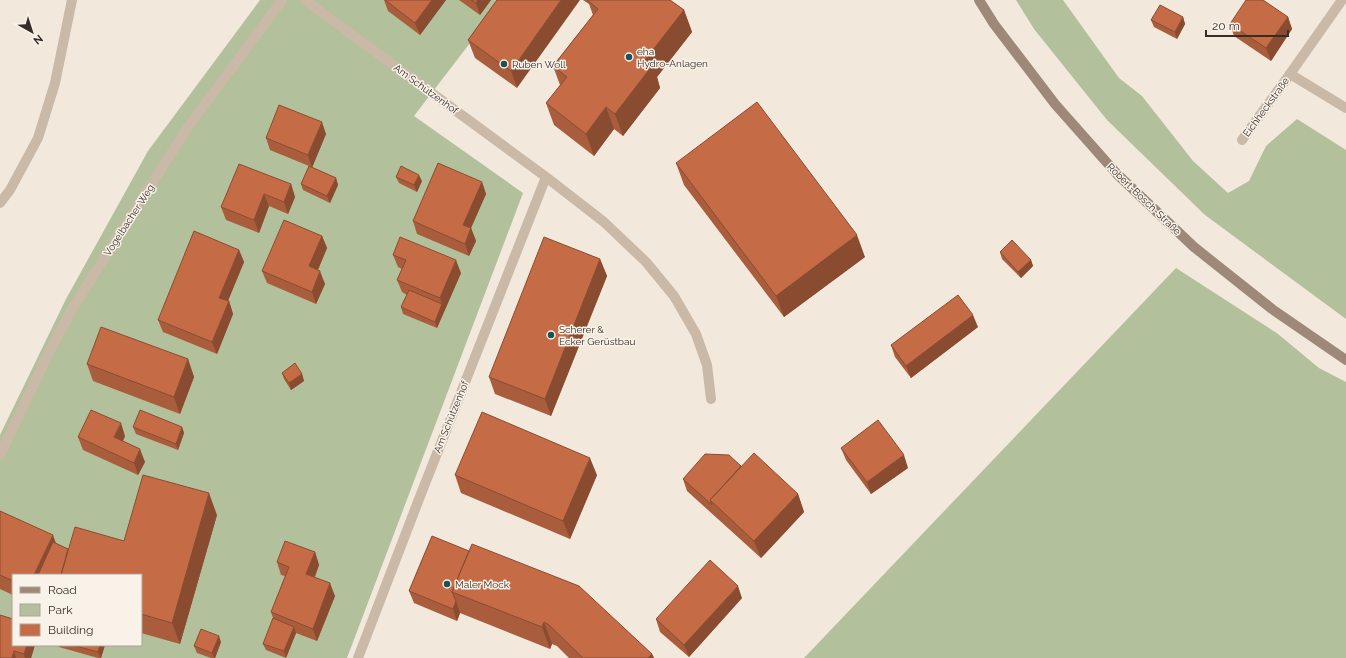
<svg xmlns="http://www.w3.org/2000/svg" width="1346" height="658" font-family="Raleway,sans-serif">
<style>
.green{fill:#b2c19b;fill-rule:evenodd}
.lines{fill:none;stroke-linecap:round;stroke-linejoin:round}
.lane{stroke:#cab9a7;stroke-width:10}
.street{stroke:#cab9a7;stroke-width:10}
.secondary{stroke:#9d8879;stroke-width:10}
.wall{fill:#a95d3c}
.shaded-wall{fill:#8a4c31}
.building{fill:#c56c46;stroke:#8a4c31}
.poi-dot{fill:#1d5158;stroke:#f9f2e8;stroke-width:1.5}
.labels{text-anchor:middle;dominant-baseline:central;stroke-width:3;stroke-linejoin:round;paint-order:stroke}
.poi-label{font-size:10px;fill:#362d28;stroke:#f9f2e8;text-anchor:start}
.street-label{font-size:10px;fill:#362d28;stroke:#f9f2e8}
</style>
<rect width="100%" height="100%" fill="#f2e8db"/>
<!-- green -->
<path class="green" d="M260,0H503L414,116L523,193L347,658H0V435L66,299L148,151ZM13,575H141V645H13Z
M1016,0H1063L1119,78L1142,96L1193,161L1228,193L1249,181L1266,146L1297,119L1346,150V319L1205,215L1107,120L1034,29Z
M1176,268L1278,334L1319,368L1346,382V658H804Z"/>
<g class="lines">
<!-- lane -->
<path class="lane" d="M1290,74L1346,108
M0,203L10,190L38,138L55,83L72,0"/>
<!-- street -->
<path class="street" d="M305,0L546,177L604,222L646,262L674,296L696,334L707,365L711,399
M1242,140L1290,74L1342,0
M0,455L49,352L75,304L188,127L282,0
M358,658L419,499L546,177"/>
<!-- secondary -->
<path class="secondary" d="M979,0L994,24L1055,104L1117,174L1194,247L1272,309L1346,360"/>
</g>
<!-- wall -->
<path class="wall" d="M384,0H446L420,35L388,11Z
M459,0H491L480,15Z
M497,0L517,88L475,58L468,40Z
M583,0H670L684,10L692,32L657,77L660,88L623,136L614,129L594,156L554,125L546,103L560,85L553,66L593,15L589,4Z
M1183,17L1185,24L1177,39L1154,27L1151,20Z
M1288,17L1292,29L1271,61L1234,36L1230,24Z
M326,134L312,167L336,178L338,185L330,203L303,190L301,184L309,166L270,150L266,138Z
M676,163L865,257L784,317L684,185Z
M396,177L422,181L417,192L399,183Z
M482,182L486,194L471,228L476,241L469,256L417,234L413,221Z
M291,184L295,197L288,214L269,206L259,233L226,220L221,207Z
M322,236L327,248L318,270L325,284L316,304L267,283L262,271Z
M239,250L244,262L228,301H229L233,314L217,354L163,332L158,320Z
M1000,252L1031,260L1033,266L1021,278L1002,259Z
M393,255L461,273L437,328L403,314L401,307L407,295L402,292L397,280L402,269L398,267Z
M600,259L607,276L551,416L495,394L489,377Z
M978,327L911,378L895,357L891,345Z
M188,359L194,377L180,414L93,381L87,364Z
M282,373L302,374L304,381L291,390L284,379Z
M133,427H182L184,433L178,450L136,434Z
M125,436L123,441L145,462L138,475L83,450L78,437Z
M841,448L908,468L871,494L846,460Z
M741,466L798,494L804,512L761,558L687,491L683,479Z
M455,475H597L570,539L461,493Z
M0,511L56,543L68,549L124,541L217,515L180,644L141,633V575H13V595L0,589Z
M432,536L652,654L654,658H569L557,646L552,644L550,649L460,613L457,621L414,603L409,591Z
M315,552L319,565L315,577L335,596L317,641L296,633L286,658L266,650L263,644L273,618L271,612L285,576L281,575L277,562Z
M742,598L689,657L660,632L656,619Z
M0,615L35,645L31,658H0Z
M221,642L215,658H211L197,653L194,646Z
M58,645H105L101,658H98L59,647Z"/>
<!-- shaded-wall -->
<path class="shaded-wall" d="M432,0H446L420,35L415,23Z
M478,0H491L480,15L476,3Z
M561,0H580L517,88L511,71Z
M684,10L692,32L657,77L660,88L623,136L615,114L645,60Z
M1183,17L1185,24L1177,39L1175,32Z
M1288,17L1292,29L1271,61L1266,48Z
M606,107L614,129L594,156L586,134Z
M322,122L326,134L312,168L308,155Z
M419,175L422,181L417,192L414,185Z
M336,178L338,185L330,203L327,196Z
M482,182L486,194L467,237L463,225Z
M291,184L295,197L288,214L284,202Z
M264,194L269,206L259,233L254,220Z
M471,228L476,241L469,256L465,244Z
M857,235L865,257L784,317L776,296Z
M322,236L327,248L314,279L309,266Z
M239,250L244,262L224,310L219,298Z
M600,259L607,276L551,416L545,399Z
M456,260L461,273L437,328L435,322L442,304L440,298Z
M1031,260L1033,266L1021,278L1018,272Z
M320,271L325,284L316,304L312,292Z
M229,301L233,314L217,354L212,342Z
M973,315L978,327L911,378L906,366Z
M188,359L194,377L180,414L174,397Z
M302,374L304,381L291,390L289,383Z
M121,423L125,436L119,450L114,437Z
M182,427L184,433L178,450L176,444Z
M140,449L145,462L138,475L134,463Z
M904,455L908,468L871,494L867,482Z
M590,458L597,475L570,539L563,521Z
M209,493L217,515L180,644L172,623Z
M798,494L804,512L761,558L754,541Z
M53,535L59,552L48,575H34Z
M315,552L319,565L311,586L306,574Z
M330,583L335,596L317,641L313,629Z
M738,586L742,598L689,657L684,645Z
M456,601L460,613L457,621L453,609Z
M544,622L552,644L550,649L542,627Z
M294,627L296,633L286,658L284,651Z
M219,636L221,642L215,658H214L212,653Z
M27,645H35L31,658H25L24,654Z
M100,645H105L101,658L98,652Z
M14,651L16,658H12Z
M652,654L654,658H648Z"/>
<!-- building -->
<path class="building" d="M385,0H432L415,23Z
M471,0H478L476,3Z
M497,0H561L511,71L468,40Z
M587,0H670L684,10L645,60L652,66L615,114L606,107L586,134L546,103L567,77L553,66L598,9Z
M1246,0H1263L1288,17L1266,48L1230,24Z
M1160,5L1183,17L1175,32L1151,20Z
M757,102L857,235L776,296L676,163Z
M279,105L322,122L308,155L266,138Z
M438,163L482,182L463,225L471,228L465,244L413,221Z
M239,164L291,184L284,202L264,194L254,220L221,207Z
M309,166L336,178L327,196L301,184Z
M401,166L419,175L414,185L396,177Z
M284,220L322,236L309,266L320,271L312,292L262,271Z
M194,231L239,250L219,298L229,301L212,342L158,320Z
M400,237L456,260L440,298L397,280L406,260L393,255Z
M544,237L600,259L545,399L489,377Z
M1012,240L1031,260L1018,272L1000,252Z
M409,290L442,304L435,322L401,307Z
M958,295L973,315L906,366L891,345Z
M101,327L188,359L174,397L87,364Z
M295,363L302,374L289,383L282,373Z
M91,410L121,423L114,437L140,449L134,463L78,437Z
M140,410L182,427L176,444L133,427Z
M482,412L590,458L563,521L455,475Z
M878,420L904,455L867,482L841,448Z
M754,453L798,494L754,541L710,500Z
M705,454L729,455L741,466L710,500L712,505L683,479Z
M143,475L209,493L172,623L141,614V575H61L75,527L124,541Z
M0,511L53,535L34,575H13V581L0,575Z
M432,536L469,551L452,592L456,601L453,609L409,591Z
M285,541L315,552L306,574L330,583L313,629L271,612L289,567L277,562Z
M53,542L68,549L61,575H38Z
M472,544L579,586L652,654L648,658H583L549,625L544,622L542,627L452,592Z
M710,560L738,586L684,645L656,619Z
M0,615L13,619V645H27L24,654L14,651L12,658H0Z
M273,618L294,627L284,651L263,644Z
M201,629L219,636L212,653L194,646Z
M72,645H100L98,652Z"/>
<!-- markers -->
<g class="poi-dot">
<circle cx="629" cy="57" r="4"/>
<circle cx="504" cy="64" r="4"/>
<circle cx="551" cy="335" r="4"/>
<circle cx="447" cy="584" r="4"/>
</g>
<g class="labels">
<!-- poi labels -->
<g class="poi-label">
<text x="637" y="51">eha<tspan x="637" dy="12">Hydro-Anlagen</tspan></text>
<text x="512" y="64">Ruben Woll</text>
<text x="559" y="329">Scherer &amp;<tspan x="559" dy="12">Ecker Gerüstbau</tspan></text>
<text x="455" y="584">Maler Mock</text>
</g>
<!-- street labels -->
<g class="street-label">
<text transform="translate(426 89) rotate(36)">Am Schützenhof</text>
<text transform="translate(1266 107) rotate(-54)">Eichheckstraße</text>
<text transform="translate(1144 199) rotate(44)">Robert-Bosch-Straße</text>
<text transform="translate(129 220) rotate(-57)">Vogelbacher Weg</text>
<text transform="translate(451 417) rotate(-68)">Am Schützenhof</text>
</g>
</g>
<!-- legend -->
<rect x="12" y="574" width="130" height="72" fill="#f9f2e8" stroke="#aba39b"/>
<rect x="20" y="587" width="20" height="6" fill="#9d8879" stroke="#aba39b"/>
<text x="48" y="594" font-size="12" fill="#362d28">Road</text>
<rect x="20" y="604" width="20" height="12" fill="#b2c19b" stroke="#aba39b"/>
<text x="48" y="614" font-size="12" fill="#362d28">Park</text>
<rect x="20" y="624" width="20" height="12" fill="#c56c46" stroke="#aba39b"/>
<text x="48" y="634" font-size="12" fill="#362d28">Building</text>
<!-- north arrow -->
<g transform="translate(32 32) rotate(141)" stroke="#f9f2e8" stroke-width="3" paint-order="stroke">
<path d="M0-3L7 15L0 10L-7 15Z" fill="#362d28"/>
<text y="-6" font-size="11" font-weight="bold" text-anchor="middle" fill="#362d28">N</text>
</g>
<!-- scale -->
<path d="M1206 30v6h82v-6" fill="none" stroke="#362d28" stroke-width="2"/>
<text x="1212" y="30" font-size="12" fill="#362d28" stroke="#f9f2e8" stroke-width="3" paint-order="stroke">20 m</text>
</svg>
